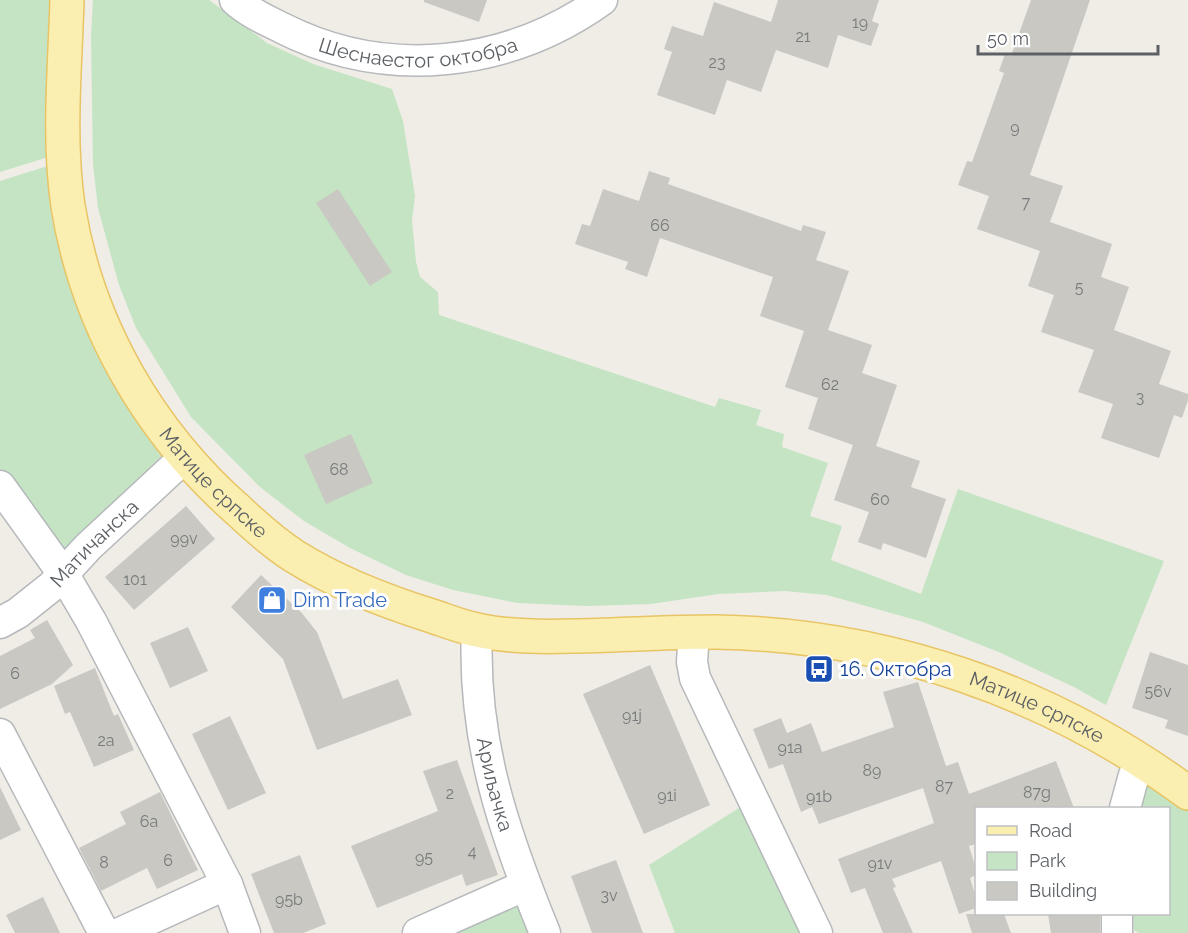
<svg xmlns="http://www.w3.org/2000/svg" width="1188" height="933" font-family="Raleway,sans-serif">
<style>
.green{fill:#c4e4c4}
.building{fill:#cac8c2}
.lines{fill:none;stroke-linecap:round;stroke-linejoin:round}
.minor-casing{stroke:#b6b8bb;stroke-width:33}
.major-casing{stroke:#e8c465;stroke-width:36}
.minor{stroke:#fff;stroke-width:30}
.major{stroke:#faeeb0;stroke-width:33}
.labels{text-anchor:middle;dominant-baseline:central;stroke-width:6;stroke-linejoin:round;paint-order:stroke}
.number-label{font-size:16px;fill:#787b7c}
.street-label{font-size:20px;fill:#5d6165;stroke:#fff}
.shop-label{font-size:20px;fill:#366cbe;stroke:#fff;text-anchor:start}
.transit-label{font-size:20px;fill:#164399;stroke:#fff;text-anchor:start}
</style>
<rect width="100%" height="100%" fill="#efede6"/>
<!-- green -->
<path class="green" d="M0,0H59L55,155L0,172Z
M93,0H209L267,43L313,64L392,89L403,121L415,196L412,220L416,262L420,277L438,292L439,315L715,407L719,398L761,410L756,425L784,434L782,447L828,463L810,516L842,526L831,560L921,594L958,489L1164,561L1106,705L1074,687L1001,653L923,622L827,595L785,591L718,594L651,604L587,606L517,603L453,590L406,575L350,548L304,521L260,487L191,417L136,328L119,285L98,208L93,164L91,37Z
M54,164L176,464L55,581L0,504V181Z
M1137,767L1188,807V933H1139L1134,930L1133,914H1168V808H1130Z
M742,806L804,933H675L649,865Z
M519,893L533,933H454Z"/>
<!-- building -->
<path class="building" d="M424,0H487L479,22L424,2Z
M778,0H879L872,21L879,24L871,46L838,35L828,68L776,50L761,92L727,80L715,115L657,95L672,52L664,49L672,26L703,36L714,2L771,22Z
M1031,0H1090L1030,175L1063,186L1050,222L1112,244L1101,277L1129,287L1114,330L1171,351L1159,384L1188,394V400L1182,418L1174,415L1159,458L1101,438L1113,404L1078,392L1094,350L1041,332L1054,295L1028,286L1040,251L977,229L989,196L958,185L967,161L972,162L1004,73L999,71L1005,54L1011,56Z
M649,171L670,178L668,184L801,231L803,225L826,232L816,260L849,271L828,330L872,345L862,373L897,385L876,446L920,461L911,487L946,499L926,558L883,543L881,550L858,542L869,512L834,500L853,445L808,429L818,398L785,387L804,331L760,316L773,277L660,238L647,277L625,269L628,262L575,244L582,224L590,226L603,189L639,201Z
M338,189L392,272L370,286L316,203Z
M351,434L373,483L326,504L304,455Z
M186,506L215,539L134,610L105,577Z
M261,575L301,612L317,632L343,699L398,679L412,715L317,750L283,659L231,607Z
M47,620L73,665L52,684L0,709V656L35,638L30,630Z
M188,627L208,671L170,688L150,643Z
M1150,652L1188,665V736L1165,728L1168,720L1132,708Z
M650,665L710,805L644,834L583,694Z
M95,668L114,716L118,714L134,750L94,767L70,712L65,714L54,686Z
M918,682L946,766L958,762L969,794L1056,761L1074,808H976V844L969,846L976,869V875L970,878L976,898V908L959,914L941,861L892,879L896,887L893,888L913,933H883L865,888L851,893L838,859L934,823L923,788L819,824L812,807L801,812L783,764L769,769L753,729L781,718L787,733L811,723L822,752L894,727L883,692Z
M230,716L266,793L228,810L192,734Z
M457,760L498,875L466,886L462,874L377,908L351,846L438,811L423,771Z
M0,787L21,830L0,840Z
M160,792L198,870L157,889L147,868L101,891L79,848L126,824L120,812Z
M300,855L326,924L303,933H274L251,874Z
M616,860L643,933H592L571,876Z
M43,897L60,933H15L6,915Z
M966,914H1004L1011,933H972Z
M1048,914H1100V933H1051Z"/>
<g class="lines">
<!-- minor casing -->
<g class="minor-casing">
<g id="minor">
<path id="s1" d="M235,0C248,12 266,20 282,28C387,81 508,67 602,0"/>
<path d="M0,486L64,575L91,621L227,884L245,933"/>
<path id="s2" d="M0,623L18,613L52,586L88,547L185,457"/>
<path id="s3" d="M477,630C472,740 504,833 545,933"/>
<path d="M694,632L692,662L695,678L817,933"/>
<path d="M0,734L104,933"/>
<path d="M1125,808L1134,775L1141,760"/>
<path d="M1117,914V933"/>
<path d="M120,933L227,884"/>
<path d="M418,933L526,885"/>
</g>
</g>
<!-- major casing -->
<g class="major-casing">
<g id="major">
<path id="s4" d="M67,0C65,68 58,138 68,206C87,325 149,432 239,511C256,527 274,543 294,556C337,583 384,601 432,616C447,621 462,627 477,630C508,637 541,637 572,636C620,635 668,632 715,632C885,634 1051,692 1188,793"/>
</g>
</g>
<!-- minor -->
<use href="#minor" class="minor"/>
<!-- major -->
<use href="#major" class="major"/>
</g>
<!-- icons -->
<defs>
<g id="shop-square" transform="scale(1.5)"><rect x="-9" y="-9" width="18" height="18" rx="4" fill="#3f7fe0" stroke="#fff"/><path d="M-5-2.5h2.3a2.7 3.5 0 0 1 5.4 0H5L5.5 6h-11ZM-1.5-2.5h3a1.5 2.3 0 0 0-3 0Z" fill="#fff"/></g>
<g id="bus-square" transform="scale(1.5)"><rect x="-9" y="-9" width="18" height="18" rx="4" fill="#1a4fb4" stroke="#fff"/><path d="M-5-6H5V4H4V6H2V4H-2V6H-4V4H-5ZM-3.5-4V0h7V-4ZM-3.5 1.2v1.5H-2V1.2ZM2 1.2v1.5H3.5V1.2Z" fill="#fff"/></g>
</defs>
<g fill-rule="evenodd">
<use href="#shop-square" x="272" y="600"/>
<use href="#bus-square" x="819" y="669"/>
</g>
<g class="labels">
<!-- number labels -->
<g class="number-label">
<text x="860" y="22">19</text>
<text x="803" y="36">21</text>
<text x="717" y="62">23</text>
<text x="1015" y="127">9</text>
<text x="1026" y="202">7</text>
<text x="660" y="225">66</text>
<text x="1079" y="287">5</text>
<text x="830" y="384">62</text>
<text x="1140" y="397">3</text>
<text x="339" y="469">68</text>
<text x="880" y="499">60</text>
<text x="184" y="538">99v</text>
<text x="135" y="579">101</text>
<text x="15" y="673">6</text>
<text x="1158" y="691">56v</text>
<text x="632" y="715">91j</text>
<text x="106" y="740">2a</text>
<text x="790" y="747">91a</text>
<text x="872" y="770">89</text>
<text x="944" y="786">87</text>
<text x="1037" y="792">87g</text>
<text x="450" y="793">2</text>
<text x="667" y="795">91i</text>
<text x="819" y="796">91b</text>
<text x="149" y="821">6a</text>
<text x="472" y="851">4</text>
<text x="424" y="857">95</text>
<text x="168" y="860">6</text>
<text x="104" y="862">8</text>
<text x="880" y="863">91v</text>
<text x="609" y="895">3v</text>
<text x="289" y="899">95b</text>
</g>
<!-- street labels -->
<g class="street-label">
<text stroke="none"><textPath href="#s1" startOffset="196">Шеснаестог октобра</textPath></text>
<text stroke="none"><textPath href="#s4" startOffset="525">Матице српске</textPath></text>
<text stroke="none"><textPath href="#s2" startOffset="124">Матичанска</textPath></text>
<text stroke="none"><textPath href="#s4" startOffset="1404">Матице српске</textPath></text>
<text stroke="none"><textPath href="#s3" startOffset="156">Ариљачка</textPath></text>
</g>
<!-- shop labels -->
<g class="shop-label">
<text x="293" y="600">Dim Trade</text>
</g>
<!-- transit labels -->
<g class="transit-label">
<text x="840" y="669">16. Октобра</text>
</g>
</g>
<!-- legend -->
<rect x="975" y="807" width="195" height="108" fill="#ffffff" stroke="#bec0c1" stroke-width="1.5"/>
<rect x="987" y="826" width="30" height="9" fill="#faeeb0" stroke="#bec0c1" stroke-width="1.5"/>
<text x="1029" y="837" font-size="18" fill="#5d6165">Road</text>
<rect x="987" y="852" width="30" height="18" fill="#c4e4c4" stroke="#bec0c1" stroke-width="1.5"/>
<text x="1029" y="867" font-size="18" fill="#5d6165">Park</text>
<rect x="987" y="882" width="30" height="18" fill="#cac8c2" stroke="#bec0c1" stroke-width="1.5"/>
<text x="1029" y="897" font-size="18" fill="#5d6165">Building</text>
<!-- scale -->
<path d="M978 45v9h180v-9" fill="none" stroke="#5d6165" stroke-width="3"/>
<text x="987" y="45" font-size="18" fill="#5d6165" stroke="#ffffff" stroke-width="4.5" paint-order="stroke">50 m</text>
</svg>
